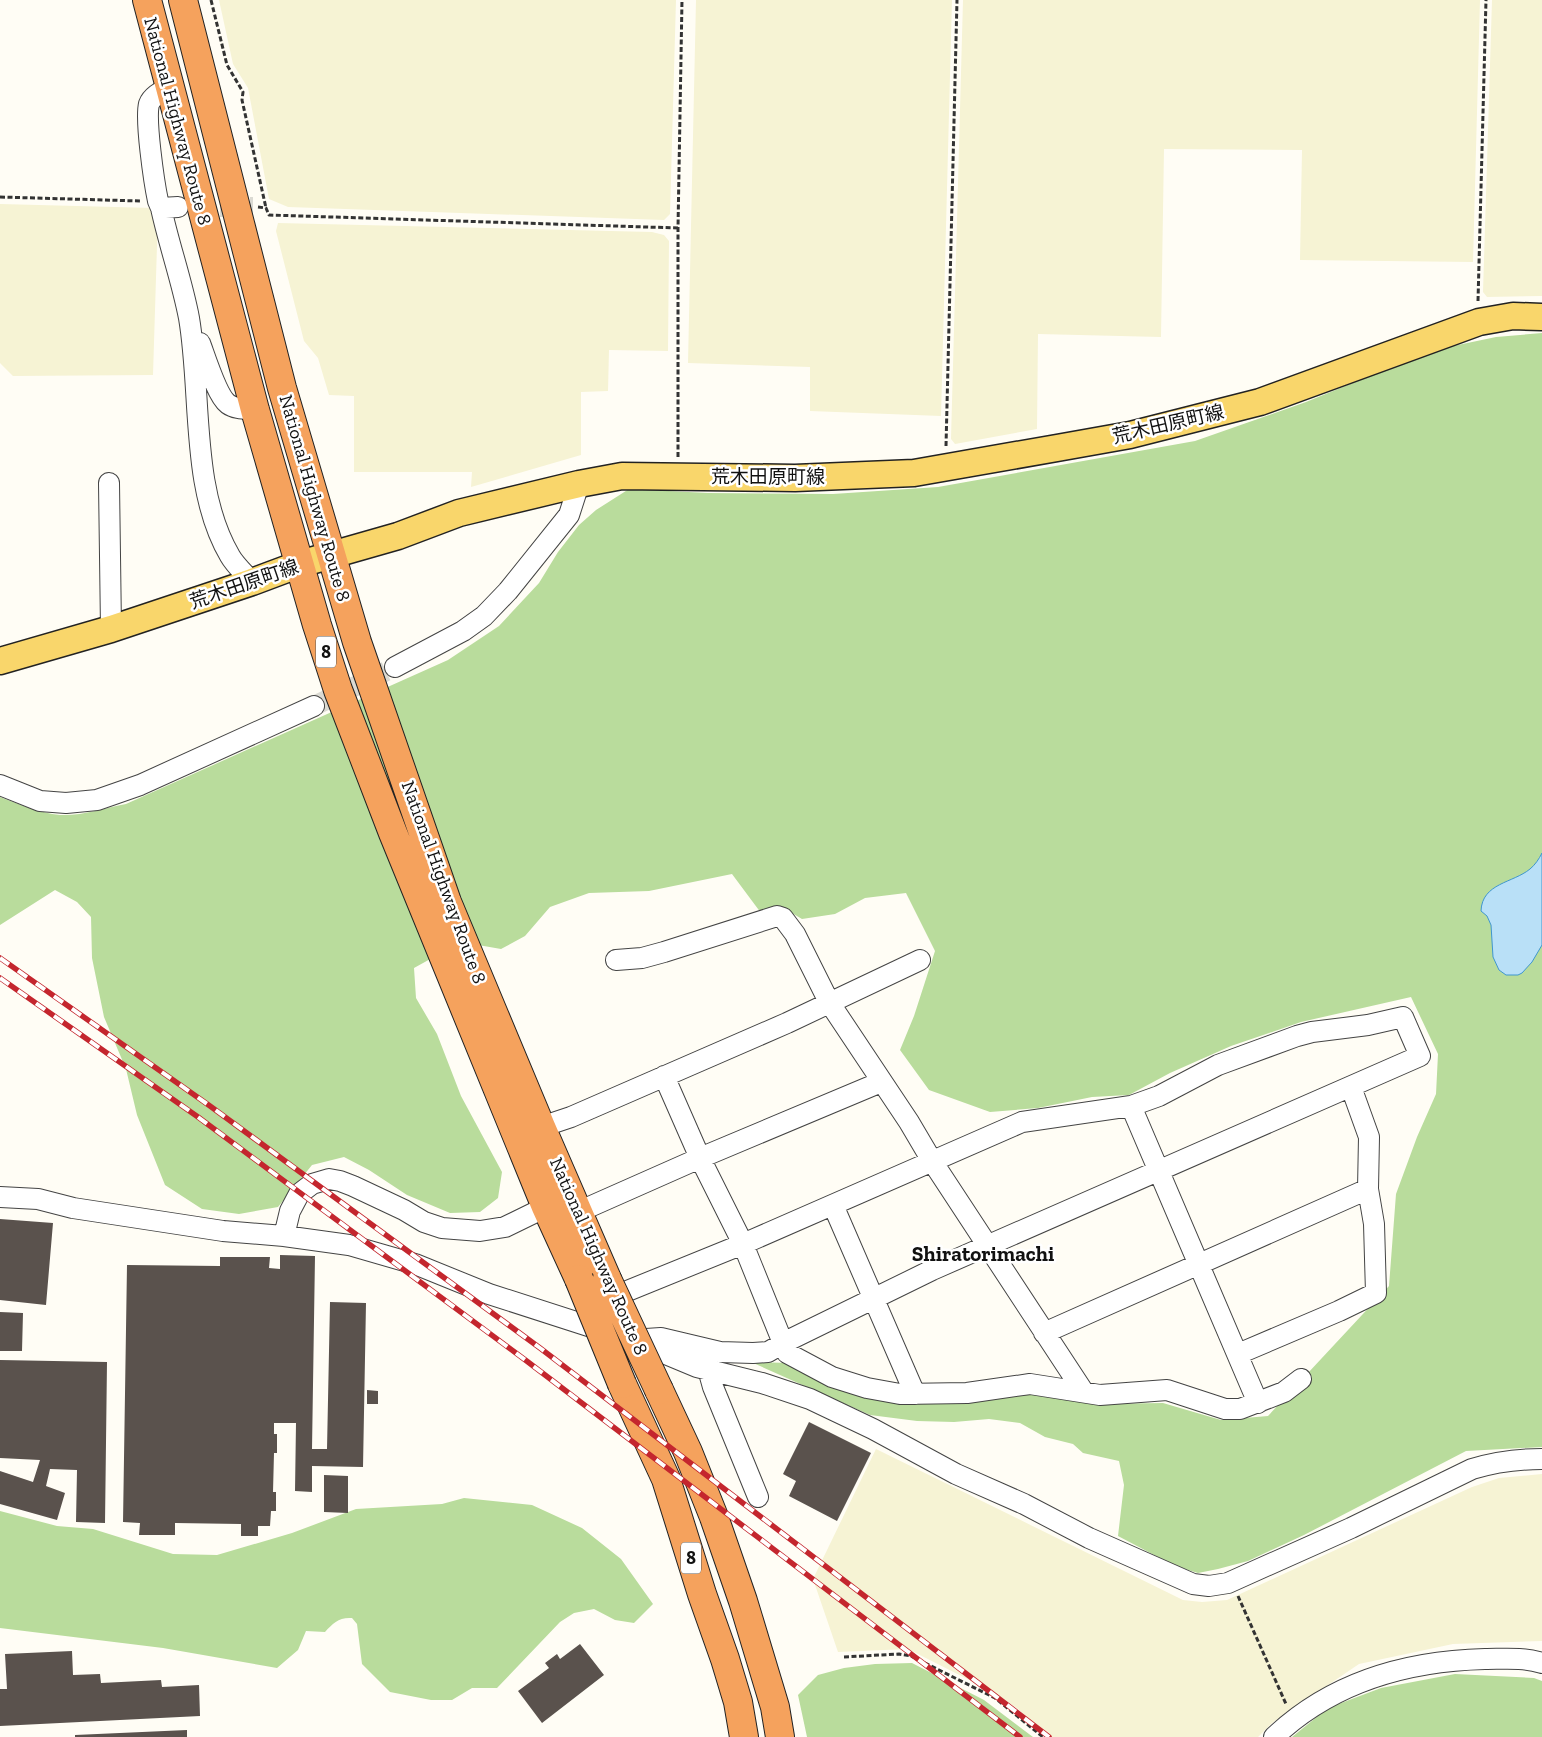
<svg xmlns="http://www.w3.org/2000/svg" width="1542" height="1737" font-family="'Zilla Slab','Noto Sans JP',serif">
<style>
.farmland{fill:#f6f3d4}
.forest{fill:#b9dc9c}
.water{fill:#b9e0f7;stroke:#3f96cf}
.building{fill:#5a524d}
.lines{fill:none;stroke-linecap:round;stroke-linejoin:round}
.minor-tunnel{stroke:#dbdad3;stroke-width:20;stroke-dasharray:20 10;stroke-linecap:butt}
.minor-casing{stroke:#444;stroke-width:22}
.major-casing{stroke:#222;stroke-width:29}
.highway-casing{stroke:#222;stroke-width:30}
.path{stroke:#333;stroke-width:3;stroke-dasharray:5 2.5;stroke-linecap:butt}
.minor{stroke:#fff;stroke-width:20}
.major{stroke:#f9d66b;stroke-width:26}
.highway{stroke:#f5a25d;stroke-width:28}
.rail-casing{stroke:#c4262e;stroke-width:5.5}
.rail{stroke:#fff;stroke-width:4;stroke-dasharray:11;stroke-linecap:butt}
.highway-bridge-casing{stroke:#222;stroke-width:30;stroke-linecap:butt}
.highway-bridge{stroke:#f5a25d;stroke-width:28}
.labels{text-anchor:middle;dominant-baseline:central;stroke-width:5;stroke-linejoin:round;paint-order:stroke}
.shield{fill:#fff;stroke:#585858;stroke-width:1}
.shield-label{font-size:18px;font-weight:bold;fill:#111}
.street-label{font-size:19px;fill:#111;stroke:#fff}
.quarter-label{font-size:21px;font-weight:bold;fill:#111;stroke:#fff}
</style>
<rect width="100%" height="100%" fill="#fffdf5"/>
<!-- farmland -->
<path class="farmland" d="M219,0H676L670,214L664,220L288,207L269,199L248,88L233,64Z
M696,0H952L941,416L810,411V367L688,363Z
M963,0H1480L1473,262L1300,260L1302,150L1164,149L1161,337L1038,334L1037,429L955,444L951,439Z
M1492,0H1542V296L1487,297L1483,292Z
M0,204L154,208L158,213L153,375L13,376L0,363Z
M278,223L652,232L664,235L669,241L668,351L609,350L608,391L581,392V455L471,487L472,472H354V396L329,395L318,358L304,341L276,231Z
M876,1449L1183,1600L1202,1602L1227,1600L1472,1487L1499,1478L1542,1474V1641L1453,1644L1359,1664L1272,1723L1258,1737H1049L1018,1709L993,1692L908,1649L838,1652L813,1579Z"/>
<!-- forest -->
<path class="forest" d="M1542,333V1447L1466,1451L1304,1535L1248,1561L1218,1569L1198,1573L1175,1566L1118,1536L1124,1485L1119,1461L1083,1453L1073,1444L1045,1437L1020,1423L989,1419L954,1422L917,1421L870,1415L751,1362L789,1363L817,1377L996,1393L1057,1394L1094,1404L1163,1403L1221,1420L1268,1416L1389,1286L1396,1194L1417,1137L1436,1094L1438,1054L1411,997L1301,1022L1231,1046L1170,1073L1129,1095L1092,1097L1038,1108L990,1112L929,1090L900,1050L914,1016L935,951L906,893L865,898L835,914L802,919L780,906L761,913L732,874L649,891L589,893L550,907L525,936L501,949L461,942L414,968L416,998L437,1034L461,1096L502,1172L498,1198L480,1212L450,1213L407,1195L369,1170L344,1157L312,1165L278,1207L239,1214L202,1209L165,1185L137,1115L126,1069L104,1017L92,958L91,917L77,902L55,890L0,925V797C19,804 39,813 60,815C82,816 105,808 126,804L448,660L499,626L539,583L558,552L579,525L596,510L629,489L708,493L833,494L938,487L1195,441L1306,402L1434,350L1496,337Z
M464,1498L532,1505L582,1528L621,1559L653,1604L634,1623L615,1620L594,1609L574,1613L560,1622L497,1688H472L452,1700H431L390,1692L362,1664L357,1624L352,1618C339,1617 333,1623 325,1632L306,1631L298,1650L277,1668L163,1648L0,1628V1511L57,1526L93,1529L173,1554L217,1555L292,1533L356,1509L442,1504Z
M912,1663L984,1700L1033,1737H807L798,1695L818,1675L844,1668L875,1664Z
M1455,1674L1534,1678L1542,1681V1737H1292L1328,1708L1381,1688Z"/>
<!-- water -->
<path class="water" d="M1542,853V945L1532,962L1522,973L1518,975H1506L1499,970L1493,957L1491,925L1487,916L1481,911C1482,883 1513,883 1530,869C1535,865 1539,859 1542,853Z"/>
<!-- building -->
<path class="building" d="M0,1219L53,1223L46,1305L0,1300Z
M280,1255L315,1256L312,1449H327L330,1302L366,1303L363,1467L312,1466V1492L295,1491L296,1423H274V1434H277V1453H274L273,1492H276V1511H271L270,1526H258V1536H241V1524L175,1523V1535H139L140,1523L123,1522L127,1265L220,1266V1257H270L269,1268L280,1269Z
M0,1312L23,1313L22,1351H0Z
M0,1360L107,1362L105,1523L76,1522L77,1470L50,1469L46,1486L65,1493L57,1520L0,1504V1471L33,1482L40,1460L0,1458Z
M367,1390L378,1391V1404H367Z
M809,1422L871,1453L837,1521L789,1496L796,1481L783,1474Z
M324,1475L348,1476V1513L324,1512Z
M580,1644L604,1675L542,1723L518,1691L549,1668L545,1663L557,1654L560,1659Z
M72,1651L73,1675L100,1674L101,1683L161,1680L162,1687L199,1685L200,1716L0,1726V1689H7L5,1654Z
M187,1730V1737H75V1735Z"/>
<g class="lines">
<!-- minor-tunnel -->
<path class="minor-tunnel" d="M190,207H253
M314,706L395,667"/>
<!-- minor casing -->
<g class="minor-casing">
<path id="minor" d="M169,87C162,91 152,96 149,104C145,120 154,182 158,201L161,208L178,207
M161,208C169,245 182,281 189,318C202,394 190,488 230,556C235,565 245,574 252,582
M200,343C205,356 217,396 228,404C235,409 246,409 255,410
M109,483L111,629
M395,667L463,631L484,616L508,591L569,515L579,484
M0,785L40,801L66,803L97,800L140,785L314,706
M616,960L642,958L664,952L777,916L783,918L795,934L829,1002L909,1122L932,1161L1083,1391
M664,1076L700,1158L743,1244L787,1353L832,1377L867,1388L900,1394L967,1393L1030,1384L1100,1395L1167,1390L1225,1409H1240L1284,1392L1301,1379
M1131,1106L1258,1403
M541,1127L571,1117L787,1023L920,960
M0,1197L38,1199L73,1208L223,1231L284,1236L349,1245L415,1264L489,1294L607,1332
M833,1205L915,1394
M578,1212L700,1158L881,1082
M284,1236L290,1211L299,1194L312,1184L329,1179L340,1181L353,1186L404,1210L424,1222L442,1228L480,1231L505,1227L546,1207
M615,1296L743,1244L1022,1122L1131,1106L1159,1096L1218,1065L1297,1036L1312,1032L1368,1025L1403,1017L1420,1056L932,1270L785,1342L768,1352L753,1353L720,1352L661,1338L631,1340
M1044,1333L1368,1189
M637,1342L697,1367L762,1383L810,1399L873,1429L956,1474L1024,1504L1089,1538L1193,1584L1209,1586L1228,1583L1351,1528L1472,1469C1495,1462 1518,1459 1542,1459
M1238,1354L1339,1311L1376,1293L1374,1224L1368,1189L1369,1137L1351,1087
M708,1369L713,1387L758,1497
M1274,1737C1332,1682 1406,1661 1485,1659C1504,1659 1523,1657 1542,1663"/>
</g>
<!-- major casing -->
<g class="major-casing">
<path id="major" d="M0,661L111,629L252,582L300,564L398,536L459,513L579,484L622,476L795,478L914,473L1057,448L1130,435L1260,402L1479,322L1513,316L1542,317"/>
</g>
<!-- highway casing -->
<g class="highway-casing">
<path id="highway" d="M147,0L255,410L317,625L338,690L393,833L546,1207L579,1279
M183,0L282,388L357,642L447,902L541,1127L607,1279
M622,1384L666,1479L702,1594L725,1659L738,1702L744,1737
M659,1390L688,1452L714,1517L743,1601L775,1707L780,1737"/>
</g>
<!-- path -->
<path class="path" d="M211,0L227,65L243,92L242,100L266,208
M0,197L140,201
M258,207L266,208L269,215L678,228
M1478,301L1486,0
M946,446L957,0
M678,457V228L682,0
M1238,1596L1286,1704
M844,1657L899,1654L911,1656L995,1698L1043,1737"/>
<!-- minor -->
<use href="#minor" class="minor"/>
<!-- major -->
<use href="#major" class="major"/>
<!-- highway -->
<use href="#highway" class="highway"/>
<!-- rail casing -->
<g class="rail-casing">
<path id="rail" d="M0,958L210,1106L540,1348L1049,1737
M0,978L198,1117L528,1362L1020,1737"/>
</g>
<!-- rail -->
<use href="#rail" class="rail"/>
<!-- highway-bridge casing -->
<g class="highway-bridge-casing">
<path id="highway-bridge" d="M579,1279L622,1384
M607,1279L659,1390"/>
</g>
<!-- highway-bridge -->
<use href="#highway-bridge" class="highway-bridge"/>
</g>
<g class="labels">
<!-- shield labels -->
<g class="shield">
<rect x="316" y="636.5" width="20" height="31" rx="4"/>
<rect x="681" y="1542.5" width="20" height="31" rx="4"/>
</g>
<g class="shield-label">
<text x="326" y="652">8</text>
<text x="691" y="1558">8</text>
</g>
<!-- street labels -->
<g class="street-label">
<text transform="translate(178 121) rotate(75)">National Highway Route 8</text>
<text transform="translate(1168 424) rotate(-13)">荒木田原町線</text>
<text x="768" y="476">荒木田原町線</text>
<text transform="translate(315 498) rotate(74)">National Highway Route 8</text>
<text transform="translate(244 584) rotate(-19)">荒木田原町線</text>
<text transform="translate(444 882) rotate(70)">National Highway Route 8</text>
<text transform="translate(599 1256) rotate(66)">National Highway Route 8</text>
</g>
<!-- quarter labels -->
<g class="quarter-label">
<text x="983" y="1253">Shiratorimachi</text>
</g>
</g>
</svg>
